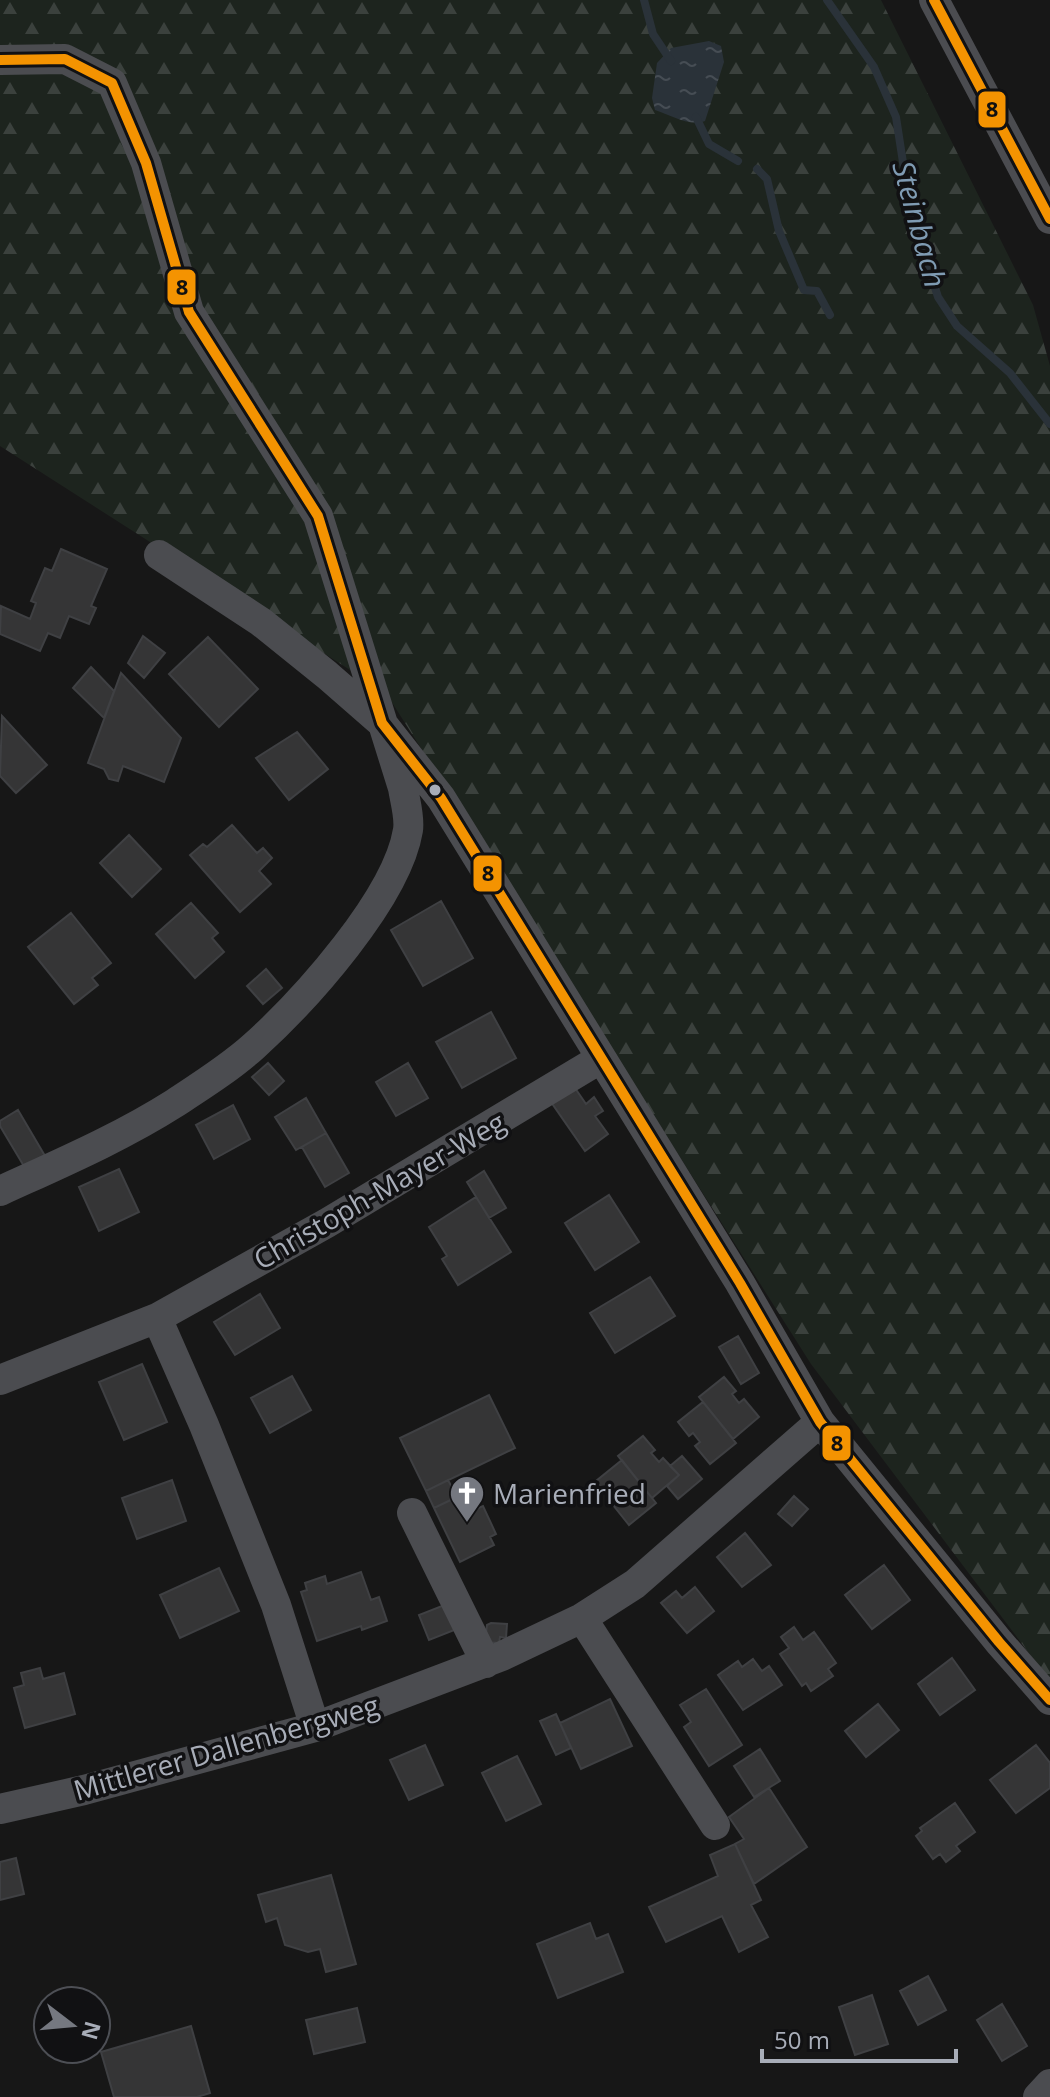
<svg xmlns="http://www.w3.org/2000/svg" width="1050" height="2097" font-family="'Open Sans',sans-serif">
<style>
.forest{fill:url(#forest-firs)}
.water{fill:url(#water-ripples)}
.lines{fill:none;stroke-linecap:round;stroke-linejoin:round}
.stream{stroke:#2a3239;stroke-width:8}
.building{fill:#353536;stroke:#3f4043;stroke-width:2}
.minor{stroke:#4b4c50;stroke-width:30}
.bus-1-casing{stroke:#111113;stroke-width:16}
.bus-1{stroke:#f49301;stroke-width:10}
.bus-dot{fill:#a8adb8;stroke:#111113;stroke-width:3}
.labels{text-anchor:middle;dominant-baseline:central;stroke-width:7;stroke-linejoin:round;paint-order:stroke}
.street-label{font-size:28px;fill:#a8adb8;stroke:#111113}
.poi-label{font-size:28px;fill:#a8adb8;stroke:#111113;text-anchor:start}
.water-label{font-size:30px;font-style:italic;fill:#7f9bb3;stroke:#111113}
.line-badge{stroke:#111113;stroke-width:3}
.pale-badge-label{font-size:22px;text-anchor:middle;font-weight:bold;fill:#111}
</style>
<defs>
<pattern id="forest-firs" width="22" height="20" patternUnits="userSpaceOnUse" patternTransform="scale(2)"><rect width="22" height="20" fill="#1d241e"/><path d="M5 1l3.5 6h-7zM16 11l3.5 6h-7z" fill="#3b413d"/></pattern>
<pattern id="water-ripples" width="26" height="14" patternUnits="userSpaceOnUse" patternTransform="scale(2)"><rect width="26" height="14" fill="#2a3239"/><path d="M2 4q2-2 4 0t4 0M15 11q2-2 4 0t4 0" fill="none" stroke="#464d54"/></pattern>
</defs>
<rect width="100%" height="100%" fill="#171717"/>
<!-- forest -->
<path class="forest" d="M0,0H881L1033,305L1050,366V1681L811,1364L386,693L0,446Z"/>
<!-- water -->
<path class="water" d="M709,41L721,46L724,62L705,121C689,127 671,115 655,110L652,98L657,63L671,48Z"/>
<g class="lines">
<!-- stream -->
<path class="stream" d="M644,0L653,34L671,61
M827,0L874,67L896,117L910,208L938,297L957,326L1010,373L1050,424
M696,117L709,144L738,161
M757,169L767,179L779,231L804,290L817,291L830,315"/>
</g>
<!-- building -->
<path class="building" d="M61,549L107,569L91,606L96,608L89,624L69,616L60,638L48,633L40,651L0,634L1,606L30,619L36,603L31,601L45,568L52,571Z
M143,636L165,653L144,678L128,663Z
M208,637L258,689L219,727L169,674Z
M91,667L114,691L104,718L73,688Z
M121,673L181,738L164,782L123,766L118,781L109,779L104,769L88,763Z
M2,716L47,765L16,793L0,776Z
M297,732L328,769L289,800L256,758Z
M232,825L257,853L263,848L272,858L259,871L271,884L240,912L190,855L203,844L207,847Z
M129,835L161,869L132,897L100,863Z
M441,901L473,958L423,986L391,930Z
M191,903L218,933L212,938L224,952L195,978L156,934Z
M71,913L111,963L92,978L98,985L74,1004L28,947Z
M266,969L282,988L263,1004L247,986Z
M491,1012L516,1058L462,1088L436,1042Z
M268,1063L284,1081L269,1095L252,1077Z
M408,1063L428,1098L396,1116L376,1082Z
M575,1088L586,1104L594,1097L603,1111L595,1116L608,1134L585,1151L551,1102Z
M306,1098L326,1133L296,1150L275,1117Z
M233,1105L250,1139L214,1159L196,1125Z
M18,1110L45,1156L25,1168L0,1126V1121Z
M326,1133L349,1173L325,1187L302,1147Z
M119,1169L139,1212L99,1231L79,1187Z
M484,1171L506,1208L489,1218L467,1182Z
M609,1195L639,1242L595,1270L565,1223Z
M476,1197L511,1252L458,1285L442,1259L447,1256L429,1227Z
M650,1277L675,1316L615,1353L590,1313Z
M260,1294L280,1328L235,1355L214,1322Z
M738,1336L759,1373L741,1384L719,1347Z
M142,1364L167,1422L124,1440L99,1382Z
M292,1376L311,1410L270,1433L251,1398Z
M724,1377L736,1391L732,1394L739,1403L744,1399L759,1417L733,1439L699,1397Z
M489,1395L515,1448L426,1491L400,1438Z
M703,1402L736,1443L710,1464L695,1446L700,1442L693,1433L689,1436L678,1422Z
M643,1436L655,1450L651,1453L659,1462L663,1458L679,1475L652,1498L618,1456Z
M682,1456L702,1479L678,1499L667,1486L679,1475L670,1466Z
M622,1460L656,1503L629,1525L613,1505L619,1501L613,1493L608,1497L596,1481Z
M172,1480L186,1521L137,1539L122,1498Z
M448,1480L457,1497L434,1508L426,1491Z
M794,1496L808,1509L792,1526L778,1514Z
M457,1497L465,1514L483,1506L496,1534L490,1537L494,1545L460,1562L434,1508Z
M745,1533L771,1565L742,1587L717,1557Z
M884,1565L910,1600L872,1629L845,1595Z
M219,1568L239,1611L180,1638L160,1595Z
M361,1572L371,1600L379,1597L387,1621L362,1630L361,1626L317,1641L301,1592L307,1590L305,1583L325,1576L327,1584Z
M695,1587L714,1611L687,1633L661,1603L676,1591L682,1598Z
M447,1604L457,1629L429,1640L419,1615Z
M491,1623L507,1624L506,1638L500,1637L499,1643L485,1642L487,1625Z
M794,1627L803,1640L814,1632L836,1663L828,1669L833,1676L811,1691L806,1683L802,1686L780,1654L789,1648L781,1637Z
M952,1658L975,1690L940,1715L918,1684Z
M753,1659L762,1671L769,1666L782,1685L743,1710L718,1675L738,1661L742,1667Z
M40,1668L43,1679L64,1673L75,1714L25,1728L14,1688L24,1685L21,1673Z
M706,1689L742,1745L709,1766L684,1727L691,1722L680,1705Z
M610,1699L632,1746L581,1769L560,1723Z
M878,1704L899,1730L866,1757L845,1731Z
M556,1714L571,1748L556,1755L540,1721Z
M425,1745L443,1785L409,1800L390,1760Z
M1036,1745L1050,1763V1788L1016,1813L990,1780Z
M760,1749L780,1781L754,1797L734,1766Z
M517,1756L541,1804L506,1821L482,1773Z
M769,1788L807,1847L754,1884L735,1844L744,1839L729,1817Z
M955,1803L975,1832L956,1846L960,1851L946,1862L940,1854L933,1859L916,1836L922,1831L920,1828Z
M735,1844L761,1900L751,1905L768,1937L739,1952L722,1916L666,1942L649,1907L718,1876L710,1855Z
M16,1858L24,1894L0,1900V1862Z
M331,1875L356,1964L326,1972L320,1949L308,1952L285,1945L277,1918L266,1922L258,1895Z
M590,1923L596,1939L608,1934L623,1972L558,1998L537,1944Z
M928,1976L946,2010L918,2025L900,1991Z
M872,1995L888,2044L855,2055L839,2007Z
M1002,2004L1027,2046L1002,2061L977,2020Z
M357,2008L365,2042L314,2054L306,2020Z
M191,2026L210,2093L197,2097H114L101,2052Z"/>
<g class="lines">
<!-- minor -->
<path class="minor" d="M934,0L1050,219
M0,60L65,59L112,83L146,163L189,312L318,516L403,788C405,801 410,817 408,830C397,898 305,1000 254,1046C231,1067 201,1086 175,1103C120,1138 59,1164 0,1191
M159,555L261,622L327,675L382,723L441,798L740,1283L820,1422L999,1642L1050,1700
M157,1318L204,1425L276,1605L315,1727
M0,1380L157,1318L327,1223L600,1059
M412,1513L486,1663
M582,1618L715,1825
M0,1809L84,1790L315,1727L502,1656L582,1618L635,1584L820,1422
M1038,2097L1050,2084"/>
<!-- bus-1 casing -->
<g class="bus-1-casing">
<path id="bus-1" d="M934,0L1050,219
M0,60L65,59L112,83L146,163L189,312L318,516L382,723L441,798L740,1283L820,1422L999,1642L1050,1700"/>
</g>
<!-- bus-1 -->
<use href="#bus-1" class="bus-1"/>
</g>
<!-- icons -->
<defs>
<g id="church-pin" transform="scale(1.8)"><path d="M0 17L-7.5 6A9.5 9.5 0 1 1 7.5 6Z" fill="#757880" stroke="#111113"/><path d="M-1.2-6h2.4v3.5h3.3v2.4h-3.3V6h-2.4V-.1h-3.3v-2.4h3.3Z" fill="#fff"/></g>
</defs>
<g fill-rule="evenodd">
<use href="#church-pin" x="467" y="1493"/>
</g>
<!-- markers -->
<circle class="bus-dot" cx="435" cy="790" r="7"/>
<g class="labels">
<!-- street labels -->
<g class="street-label">
<text transform="translate(379 1190) rotate(-30)">Christoph-Mayer-Weg</text>
<text transform="translate(226 1747) rotate(-16)">Mittlerer Dallenbergweg</text>
</g>
<!-- poi labels -->
<g class="poi-label">
<text x="493" y="1493">Marienfried</text>
</g>
<!-- water labels -->
<g class="water-label">
<text transform="translate(920 224) rotate(75)">Steinbach</text>
</g>
</g>
<g class="line-badge">
<rect x="977" y="90" width="30" height="39" rx="8" fill="#f49301"/>
<rect x="166" y="268" width="31" height="38" rx="8" fill="#f49301"/>
<rect x="472" y="854" width="31" height="39" rx="8" fill="#f49301"/>
<rect x="821" y="1424" width="31" height="38" rx="8" fill="#f49301"/>
</g>
<g class="pale-badge-label">
<text x="992" y="117">8</text>
<text x="182" y="295">8</text>
<text x="488" y="881">8</text>
<text x="837" y="1451">8</text>
</g>
<!-- north arrow -->
<g transform="translate(72 2025) rotate(106)"><circle r="38" fill="#111113" stroke="#4d4f55" stroke-width="2"/>
<path d="M0-6L14 30L0 20L-14 30Z" fill="#757880"/>
<text y="-12" font-size="22" font-weight="bold" text-anchor="middle" fill="#a8adb8">N</text>
</g>
<!-- scale -->
<path d="M762 2049v12h194v-12" fill="none" stroke="#a8adb8" stroke-width="4"/>
<text x="774" y="2049" font-size="24" fill="#a8adb8" stroke="#111113" stroke-width="6" paint-order="stroke">50 m</text>
</svg>
